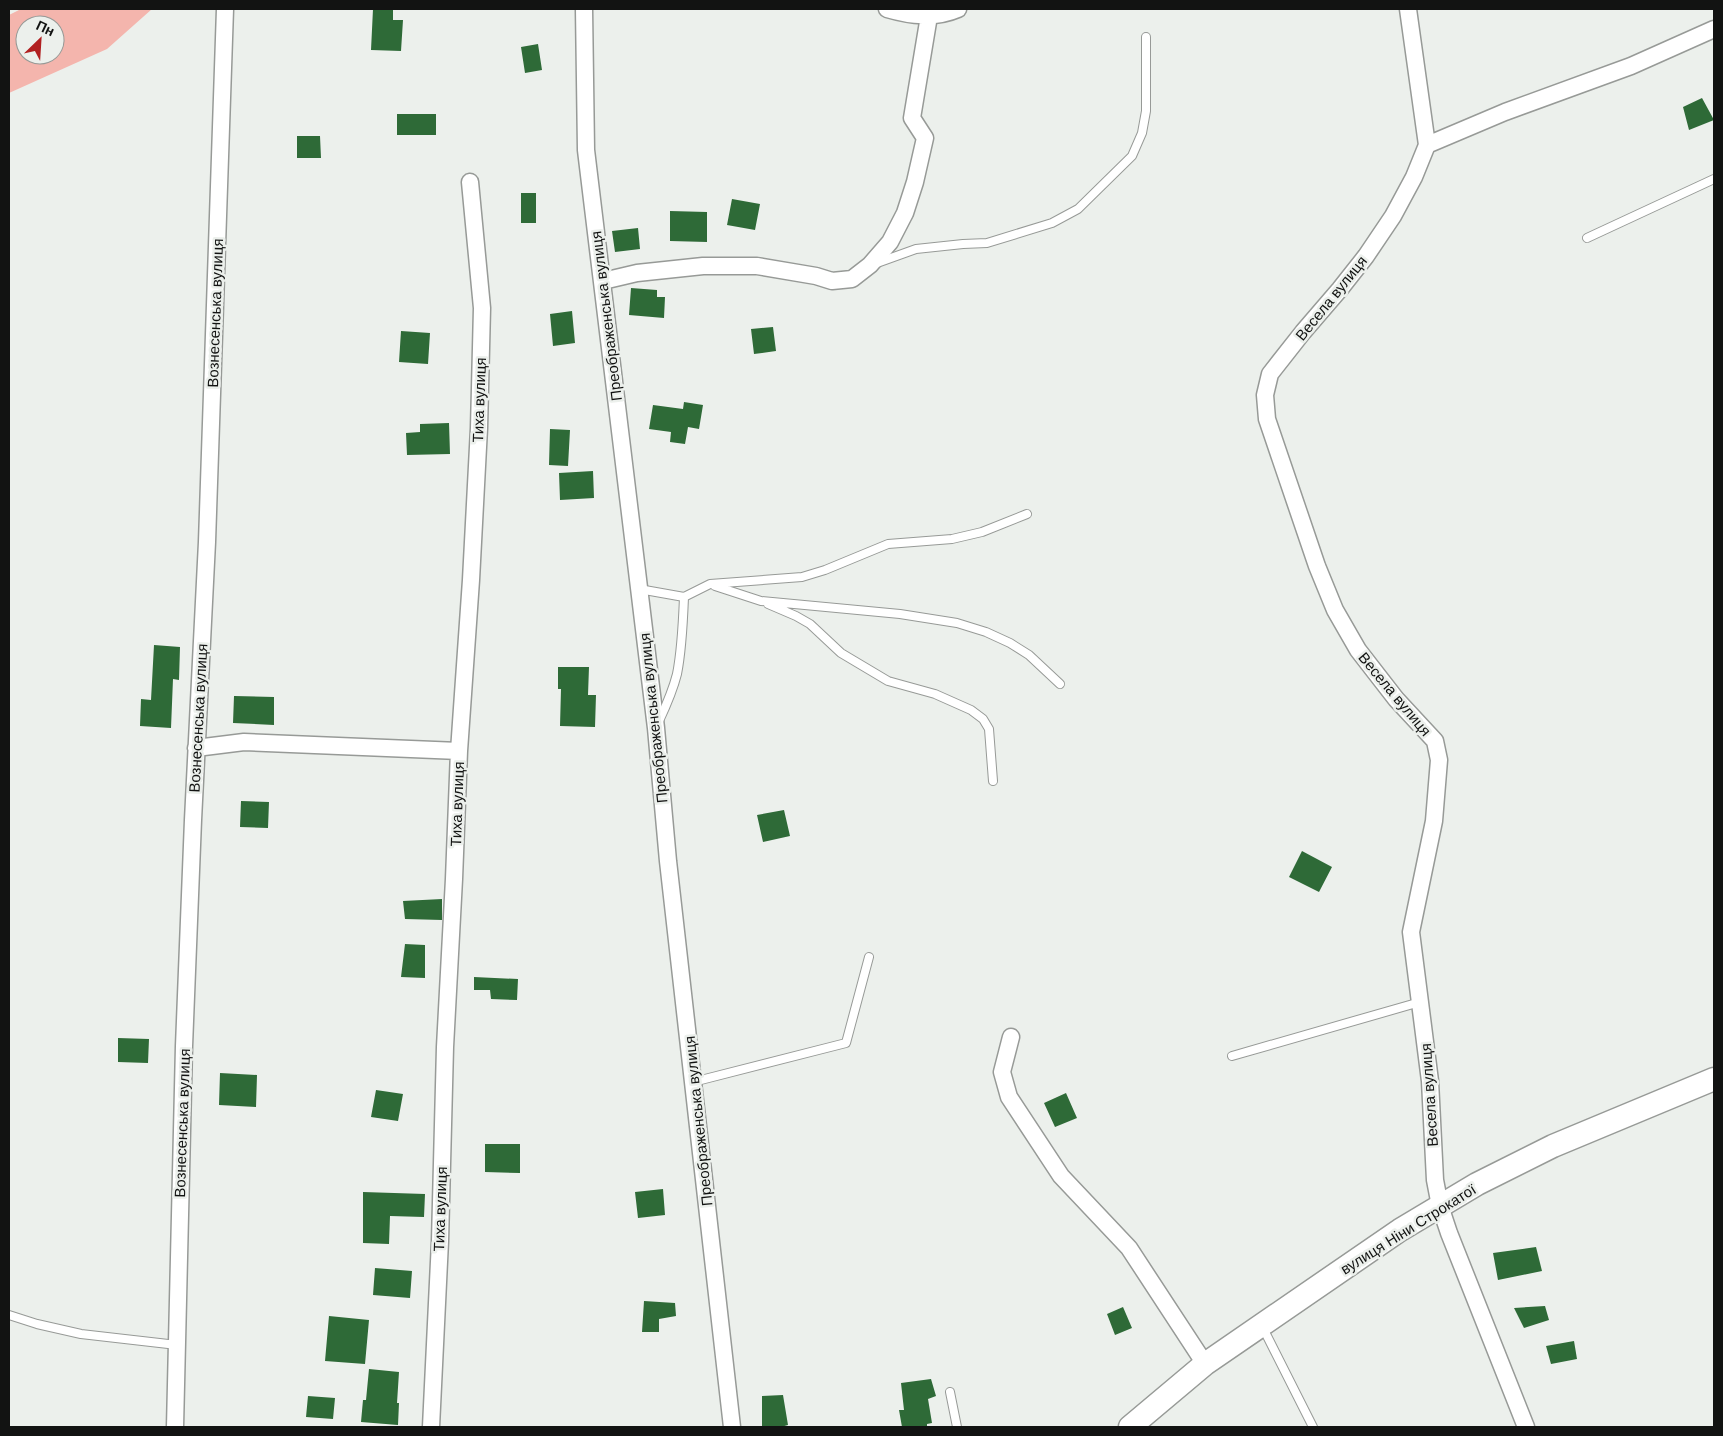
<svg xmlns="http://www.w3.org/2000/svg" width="1723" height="1436" font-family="Helvetica,sans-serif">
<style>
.green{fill:#f4b5ad;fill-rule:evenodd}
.building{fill:#2e6a37}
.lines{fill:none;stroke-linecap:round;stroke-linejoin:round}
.lane-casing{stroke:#979a97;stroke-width:10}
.street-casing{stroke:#979a97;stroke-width:19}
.secondary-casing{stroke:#979a97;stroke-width:25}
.lane{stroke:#fff;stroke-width:8}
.street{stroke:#fff;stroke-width:16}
.secondary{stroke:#fff;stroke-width:22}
.labels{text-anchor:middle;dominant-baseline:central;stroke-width:5;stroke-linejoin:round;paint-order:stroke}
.street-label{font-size:15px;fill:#121312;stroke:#ecf0ec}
</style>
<rect width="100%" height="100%" fill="#ecf0ec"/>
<!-- green -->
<path class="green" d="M21,9H152L107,49L9,93V15ZM25,25H55V55H25Z"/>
<!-- building -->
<path class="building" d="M373,9H393V20H403L401,51L371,50Z
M538,44L542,70L525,73L521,47Z
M1702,98L1714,120L1689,130L1683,107Z
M397,114H436V135H397Z
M297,136H320L321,158H297Z
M521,193H536V223H521Z
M732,199L760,204L755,230L727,225Z
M670,211L707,212V242L670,241Z
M638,228L640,249L615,252L612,231Z
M631,288L657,290V297H665L664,318L629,315Z
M572,311L575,343L553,346L550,314Z
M773,327L776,351L754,354L751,329Z
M401,331L430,333L428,364L399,362Z
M684,402L703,405L699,429L688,427L685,444L670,442L671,432L649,429L653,405L683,409Z
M449,423L450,454L407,455L406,433L420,432V424Z
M550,429L570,430L568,466L549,465Z
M593,471L594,498L560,500L559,473Z
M154,645L180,647L179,680L173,679L171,728L140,726L141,699L151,700Z
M558,667H589L588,695H596L595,727L560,726L561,689H558Z
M234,696L274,697V725L233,723Z
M241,801L269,802L268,828L240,827Z
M784,810L790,836L763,842L757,815Z
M1302,851L1332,867L1319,892L1289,877Z
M442,899V920L405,919L403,901Z
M405,944L425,945V978L401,977Z
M474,977L518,979L517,1000L491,999L490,990H474Z
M118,1038L149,1039L148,1063L118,1062Z
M220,1073L257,1075L256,1107L219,1105Z
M376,1090L403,1094L398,1121L371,1117Z
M1066,1093L1077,1118L1055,1127L1044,1103Z
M485,1144H520V1173L485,1172Z
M663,1189L665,1215L638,1218L635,1192Z
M363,1192L425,1194L424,1217L390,1216L389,1244L363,1243Z
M1536,1247L1542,1271L1498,1280L1493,1253Z
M375,1268L412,1271L410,1298L373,1295Z
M644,1301L675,1303L676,1316L659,1319V1332H642Z
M1545,1306L1549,1320L1524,1328L1514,1308Z
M1123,1307L1132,1328L1115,1335L1107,1314Z
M329,1316L369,1320L365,1364L325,1361Z
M1574,1341L1577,1359L1551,1364L1546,1346Z
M369,1369L399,1372L397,1403H399L398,1425L361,1422L363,1400H366Z
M931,1379L936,1396L928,1399L932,1423L927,1424V1427H902L899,1410H904L901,1383Z
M783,1395L788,1425L781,1427H762V1396Z
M308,1396L335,1398L333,1419L306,1417Z"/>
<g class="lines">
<!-- lane casing -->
<g class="lane-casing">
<path id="lane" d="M1587,238L1714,179
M877,263L916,249L963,244L987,243L1052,223L1078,209L1132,156L1142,133L1146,111V37
M715,586L761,601L900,614L957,623L986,632L1010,643L1029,655L1060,684
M639,589L684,597L710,584L802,577L825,570L888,544L952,539L982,532L1027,514
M768,604L796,616L810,624L841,653L888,681L935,694L971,710L983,719L989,729L993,781
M659,721C666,706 673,690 677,674C682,649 683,622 684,597
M1232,1056L1420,1002
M693,1082L846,1043L869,957
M9,1315L37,1324L81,1334L177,1345
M1262,1326L1313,1427
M950,1392L957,1427"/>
</g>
<!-- street casing -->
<g class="street-casing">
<path id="street" d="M584,9L586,150L656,728L668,861L732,1427
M887,9C911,16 935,19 958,9
M1408,9L1427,145L1414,177L1393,216L1366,256L1340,289L1303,332L1270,374L1265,395L1267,419L1317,566L1335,610L1358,650L1396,699L1435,741L1439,760L1434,821L1411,932L1430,1081L1435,1180L1440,1206L1449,1233L1526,1427
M1427,145L1505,112L1631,66L1714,29
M603,281L637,273L703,266H757L816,276L832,281L852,279L870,265L890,242L905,213L915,182L925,138L912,118L929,16
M196,748L244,742L459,751
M1011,1037L1002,1072L1009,1097L1061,1176L1129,1248L1205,1364
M175,1427L184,1046L193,820L207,542L225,9
M431,1427L440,1241L445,1047L454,879L459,751L471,580L479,428L482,308L470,182"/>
</g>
<!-- secondary casing -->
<g class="secondary-casing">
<path id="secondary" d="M1130,1427L1205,1364L1400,1230L1477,1184L1553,1146L1714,1079"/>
</g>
<!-- lane -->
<use href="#lane" class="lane"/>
<!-- street -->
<use href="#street" class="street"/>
<!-- secondary -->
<use href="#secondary" class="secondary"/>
</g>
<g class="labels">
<!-- street labels -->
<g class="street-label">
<text transform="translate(1331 298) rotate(-51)">Весела вулиця</text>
<text transform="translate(215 313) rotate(-88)">Вознесенська вулиця</text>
<text transform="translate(606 316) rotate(-97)">Преображенська вулиця</text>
<text transform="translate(479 400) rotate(-88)">Тиха вулиця</text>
<text transform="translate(1395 694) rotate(50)">Весела вулиця</text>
<text transform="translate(198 718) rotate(-87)">Вознесенська вулиця</text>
<text transform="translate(653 718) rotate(-96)">Преображенська вулиця</text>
<text transform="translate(457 804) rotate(-88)">Тиха вулиця</text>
<text transform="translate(1429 1095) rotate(-94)">Весела вулиця</text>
<text transform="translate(698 1121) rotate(-96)">Преображенська вулиця</text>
<text transform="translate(182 1123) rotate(-88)">Вознесенська вулиця</text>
<text transform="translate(440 1209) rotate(-88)">Тиха вулиця</text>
<text transform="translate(1408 1229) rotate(-32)">вулиця Ніни Строкатої</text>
</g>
</g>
<!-- border -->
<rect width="1723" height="1436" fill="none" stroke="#121312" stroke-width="20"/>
<!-- north arrow -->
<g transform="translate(40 40) rotate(25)"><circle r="24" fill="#ecf0ec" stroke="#959895"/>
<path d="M0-4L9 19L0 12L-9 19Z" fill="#b12021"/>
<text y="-8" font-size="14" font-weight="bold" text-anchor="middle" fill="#121312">Пн</text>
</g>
</svg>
